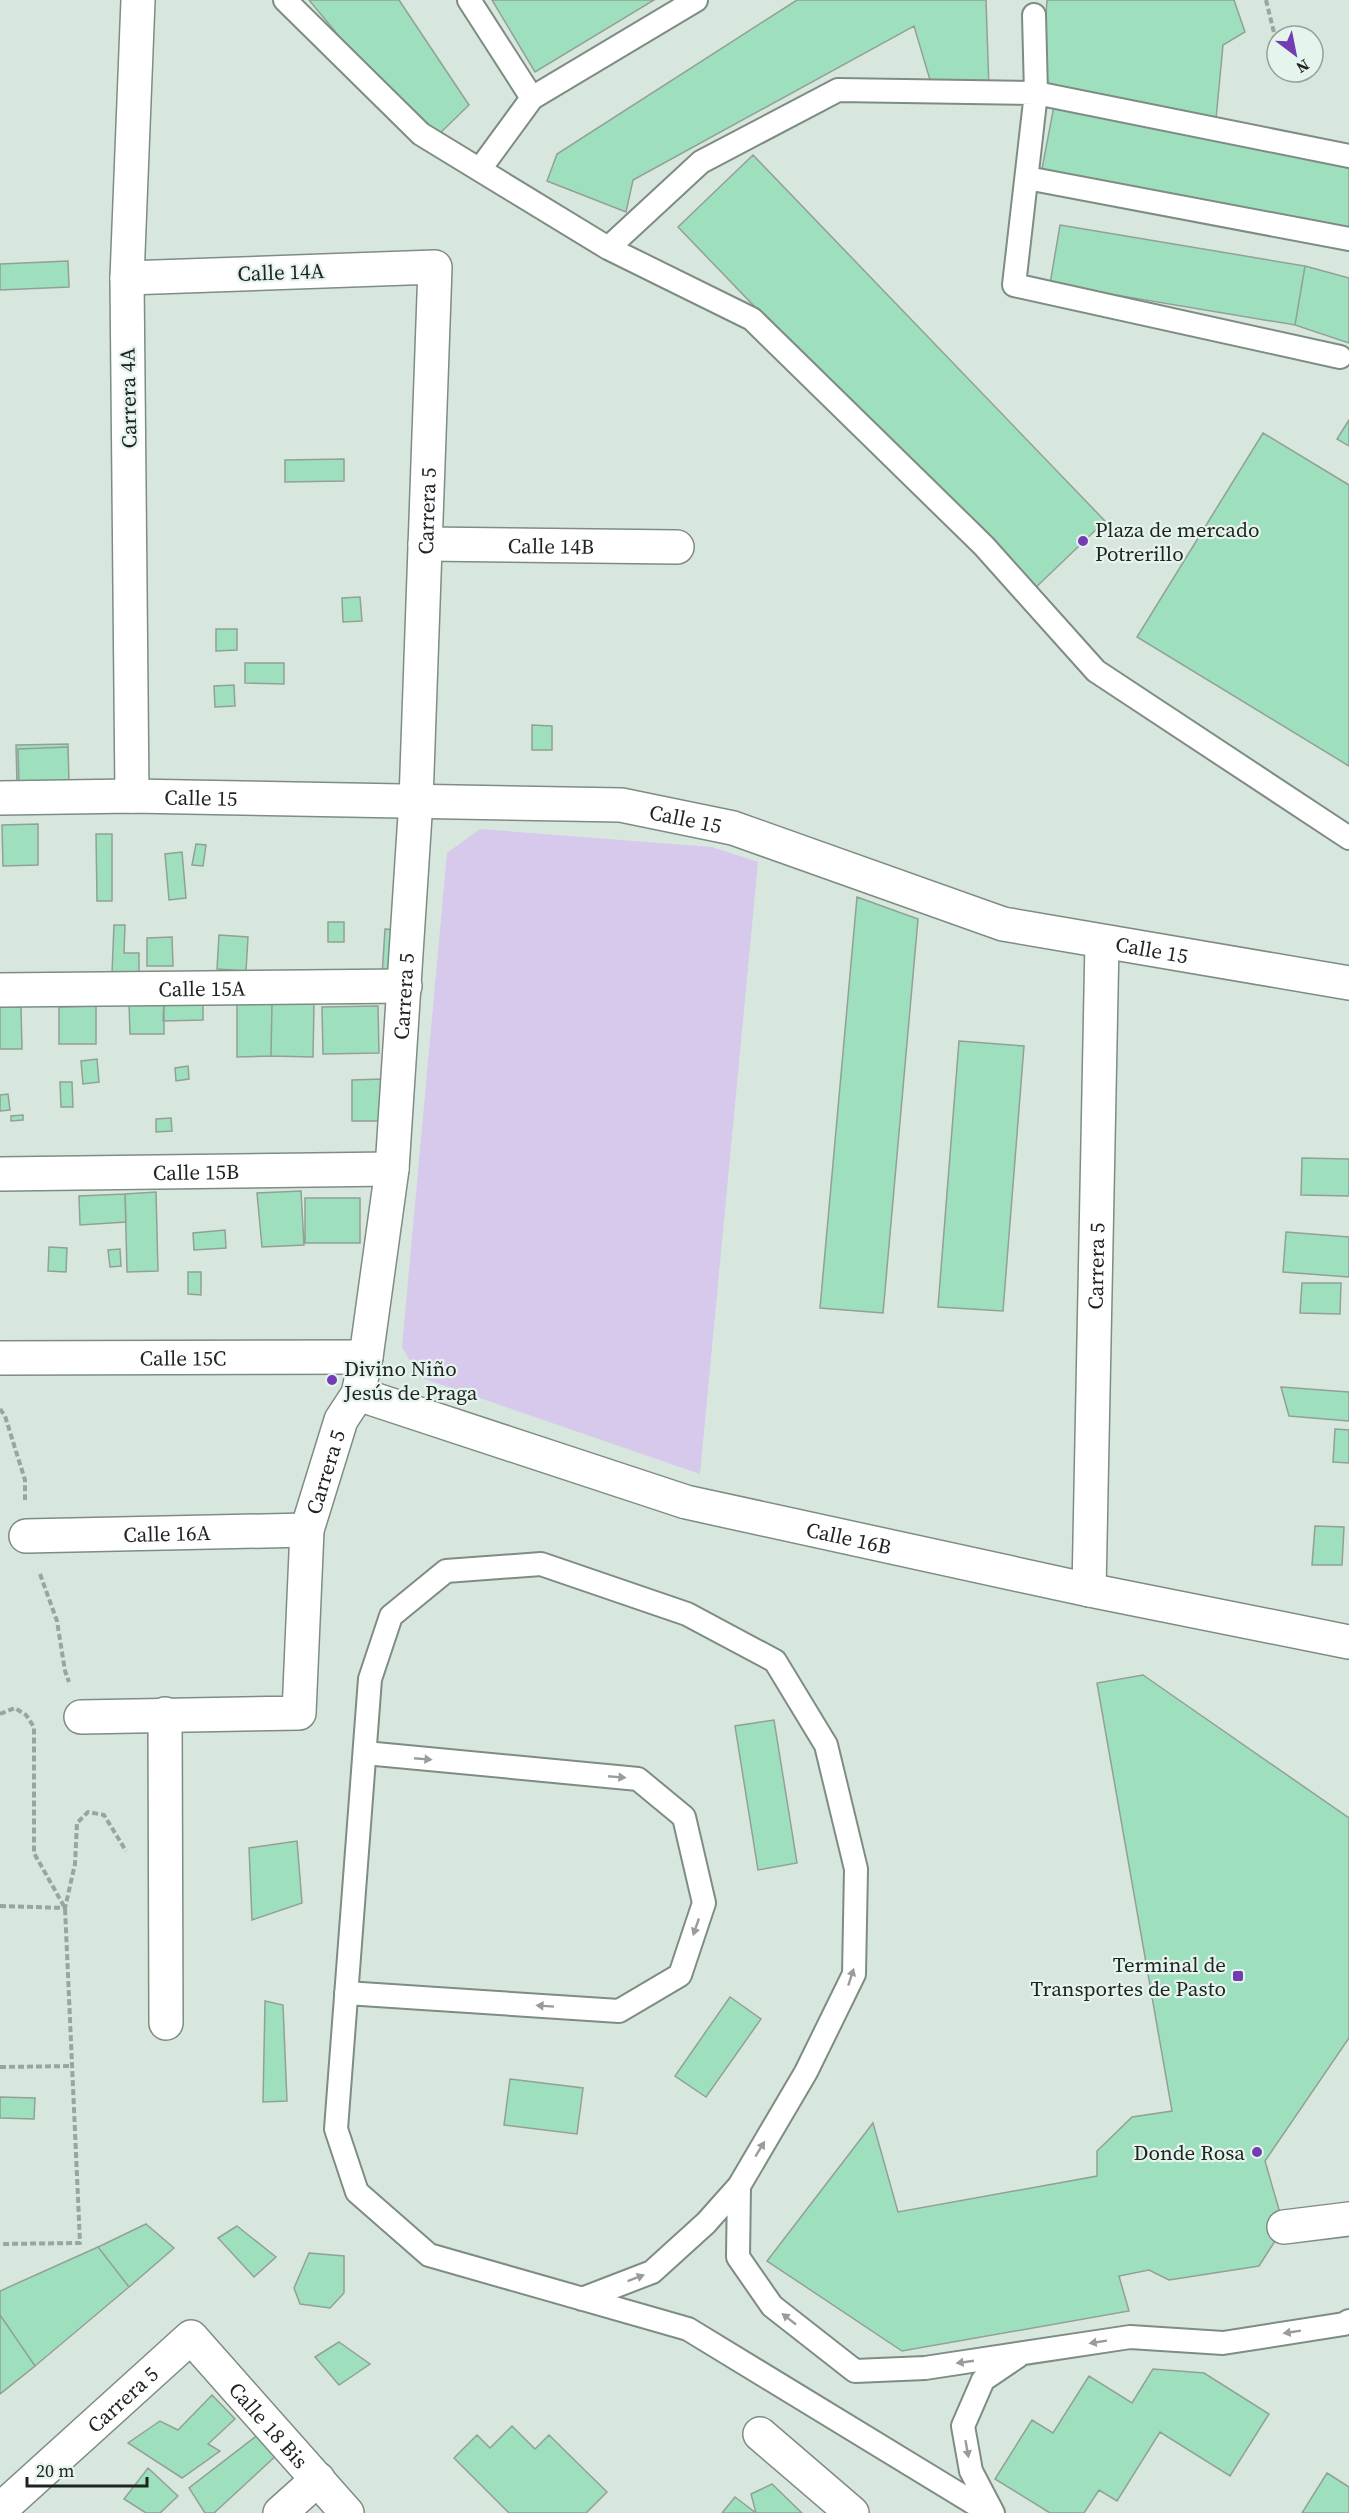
<svg xmlns="http://www.w3.org/2000/svg" width="1349" height="2513" font-family="'Source Serif 4',serif">
<style>
.green{fill:#d6c9ec}
.building{fill:#9edfbd;stroke:#92a098;stroke-width:1.5}
.lines{fill:none;stroke-linecap:round;stroke-linejoin:round}
.service-casing{stroke:#7e8c84;stroke-width:26}
.pedestrian-casing{stroke:#7e8c84;stroke-width:36}
.minor-casing{stroke:#7e8c84;stroke-width:36}
.path{stroke:#99a59e;stroke-width:4;stroke-dasharray:6 3;stroke-linecap:butt}
.service{stroke:#fff;stroke-width:22}
.pedestrian{stroke:#fff;stroke-width:33}
.minor{stroke:#fff;stroke-width:33}
.oneway{fill:#9a9c9b}
.poi-dot{fill:#733cb2;stroke:#e5f4ec;stroke-width:2}
.labels{text-anchor:middle;dominant-baseline:central;stroke-width:4.5;stroke-linejoin:round;paint-order:stroke}
.street-label{font-size:21px;fill:#1f2421;stroke:#e5f4ec}
.poi-label{font-size:21px;fill:#1f2421;stroke:#e5f4ec;text-anchor:start}
</style>
<rect width="100%" height="100%" fill="#d8e7de"/>
<!-- green -->
<path class="green" d="M480,829L712,847L758,862L700,1474L419,1377L402,1347L447,853Z"/>
<!-- building -->
<path class="building" d="M309,0H399L469,105L435,138L392,100Z
M492,0H654L535,72Z
M797,0H986L989,88L933,90L914,26L633,180L626,212L547,181L557,154Z
M1047,0H1234L1245,32L1223,45L1216,119L1041,89Z
M1054,106L1349,162V232L1041,174Z
M753,155L1105,521L1030,593L678,227Z
M1060,225L1305,266L1295,325L1050,284Z
M68,261L69,287L0,290V264Z
M1305,266L1349,278V343L1295,325Z
M1349,420V446L1337,439Z
M1263,433L1349,485V766L1137,637Z
M344,459V481L285,482V460Z
M360,597L362,621L343,622L342,598Z
M216,629H237V650L216,651Z
M245,663H284V684L245,683Z
M234,685L235,706L215,707L214,686Z
M532,725L552,726V750H532Z
M68,744L69,782L17,784L16,745Z
M68,747L69,782L19,784L18,749Z
M38,824V865L3,866L2,825Z
M96,834H112V901H97Z
M196,844L206,845L203,866L192,865Z
M182,852L186,898L169,900L165,854Z
M857,897L918,919L883,1313L820,1308Z
M328,922H344V942H328Z
M114,925H125L124,953H139V973H112Z
M385,929L399,930L396,972L382,976Z
M219,935L248,937L246,971L217,969Z
M172,937L173,966H147V938Z
M164,1002L203,1003V1020L163,1021Z
M164,1002V1034H130L129,1003Z
M237,1004H272L271,1056L237,1057Z
M272,1004H314L313,1057L271,1056Z
M96,1006V1044H59V1007Z
M378,1006L379,1053L323,1054L322,1007Z
M0,1007H21L22,1049H0Z
M959,1041L1024,1046L1003,1311L938,1307Z
M97,1059L99,1082L83,1084L81,1061Z
M188,1066L189,1079L176,1081L175,1068Z
M383,1079V1121H352V1080Z
M60,1082H72L73,1107H61Z
M8,1094L10,1110L0,1111V1095Z
M23,1115V1120L11,1121V1116Z
M171,1118L172,1131L156,1132V1119Z
M1302,1158L1349,1159V1196L1301,1195Z
M301,1191L304,1245L262,1247L257,1193Z
M156,1192L158,1271L127,1272L125,1194Z
M125,1194L126,1222L80,1225L79,1196Z
M305,1198H360V1243H305Z
M225,1230L226,1248L194,1250L193,1233Z
M1286,1232L1349,1237V1277L1283,1272Z
M49,1247L67,1248L66,1272L48,1271Z
M120,1249L121,1266L110,1267L108,1250Z
M188,1272H201V1295L188,1294Z
M1302,1283H1341L1340,1314L1300,1313Z
M1281,1387L1349,1392V1421L1289,1416Z
M1335,1429L1349,1430V1463L1333,1462Z
M1315,1526L1344,1527L1342,1565H1312Z
M1143,1675L1349,1818V2038L1265,2161L1284,2227L1259,2266L1169,2280L1149,2270L1119,2276L1129,2311L902,2351L767,2261L873,2123L898,2212L1097,2176V2151L1132,2117L1172,2111L1097,1683Z
M774,1720L797,1863L758,1870L735,1726Z
M297,1841L302,1903L252,1920L249,1848Z
M730,1997L761,2019L706,2097L675,2076Z
M265,2001L283,2005L287,2101L263,2102Z
M510,2079L583,2088L577,2134L504,2125Z
M0,2097L35,2098L34,2119L0,2118Z
M146,2224L174,2248L129,2287L98,2247Z
M237,2226L276,2257L254,2277L218,2238Z
M98,2247L129,2287L35,2366L0,2315V2291Z
M309,2253L344,2256V2293L330,2308L300,2304L294,2288Z
M0,2315L35,2366L0,2394Z
M339,2342L370,2364L339,2385L315,2357Z
M1153,2369L1204,2373L1269,2414L1230,2476L1160,2432L1117,2501L1099,2490L1084,2513H1050L995,2479L1032,2420L1053,2433L1089,2376L1132,2403Z
M212,2395L235,2419L208,2444L220,2451L182,2478L128,2443L160,2421L178,2430Z
M512,2426L535,2449L549,2435L607,2492L586,2513H509L454,2458L477,2435L490,2448Z
M259,2434L279,2453L214,2513H205L189,2488Z
M148,2468L178,2496L160,2513H146L124,2499Z
M1327,2473L1349,2487V2513H1302Z
M772,2484L802,2513H756L751,2494Z
M735,2497L756,2513H722Z"/>
<g class="lines">
<!-- service casing -->
<g class="service-casing">
<path id="service" d="M285,0L421,134L608,248L752,319L984,546L1096,671L1349,838
M469,0L532,98
M1034,15L1036,93L1014,285L1340,357
M480,169L532,98L696,0
M1027,178L1349,239
M608,248L701,162L838,90L1036,93L1349,156
M346,1993L619,2011L680,1975L704,1903L684,1817L638,1779L365,1753
M582,2299L652,2272L706,2223L739,2186
M990,2513L688,2329L429,2255L357,2192L336,2129L370,1679L391,1616L446,1571L541,1564L687,1614L775,1661L826,1745L856,1869L854,1974L806,2072L739,2186L738,2257L772,2306L855,2371L925,2368L1130,2337L1223,2343L1344,2324L1349,2321
M993,2513L971,2471L963,2426L983,2380L1017,2357"/>
</g>
<!-- pedestrian casing -->
<g class="pedestrian-casing">
<path id="pedestrian" d="M1284,2227L1349,2219"/>
</g>
<!-- minor casing -->
<g class="minor-casing">
<g id="minor">
<path id="s1" d="M425,544L677,547"/>
<path d="M132,796L127,278L138,0"/>
<path id="s2" d="M0,798L132,796L621,805L733,828L1003,924L1349,983"/>
<path id="s3" d="M0,990L405,986"/>
<path id="s4" d="M0,1174L392,1169"/>
<path id="s5" d="M0,1358L366,1357"/>
<path id="s6" d="M358,1394L686,1502L1089,1590L1349,1642"/>
<path id="s7" d="M26,1536L307,1530"/>
<path id="s8" d="M1089,1590L1102,942"/>
<path d="M165,1714L166,2023"/>
<path id="s9" d="M81,1717L299,1713L307,1530L341,1420L358,1394L366,1357L392,1169L416,800L435,267L127,278"/>
<path d="M760,2434L852,2513"/>
<path id="s10" d="M0,2510L191,2337L347,2513"/>
<path d="M280,2513L318,2479"/>
</g>
</g>
<!-- path -->
<path class="path" d="M1266,0L1277,45
M0,1409L5,1416L25,1480V1500
M40,1574L57,1621L65,1671L69,1682
M0,1714L15,1708L26,1715L34,1727V1853L65,1908L80,2243L0,2244
M0,1906L65,1908L75,1864L77,1823L88,1812L104,1815L126,1851
M0,2067L72,2066"/>
<!-- service -->
<use href="#service" class="service"/>
<!-- pedestrian -->
<use href="#pedestrian" class="pedestrian"/>
<!-- minor -->
<use href="#minor" class="minor"/>
</g>
<!-- one-way arrows -->
<defs><path id="oneway-solid" d="M-6-.8H1V-3.2L6.5 0L1 3.2V.8H-6Z" transform="scale(1.5)"/></defs>
<g class="oneway">
<use href="#oneway-solid" transform="translate(423 1759) rotate(5)"/>
<use href="#oneway-solid" transform="translate(617 1777) rotate(5)"/>
<use href="#oneway-solid" transform="translate(696 1927) rotate(109)"/>
<use href="#oneway-solid" transform="translate(851 1977) rotate(-72)"/>
<use href="#oneway-solid" transform="translate(545 2006) rotate(-176)"/>
<use href="#oneway-solid" transform="translate(760 2149) rotate(-59)"/>
<use href="#oneway-solid" transform="translate(636 2278) rotate(-21)"/>
<use href="#oneway-solid" transform="translate(789 2319) rotate(-142)"/>
<use href="#oneway-solid" transform="translate(1292 2332) rotate(171)"/>
<use href="#oneway-solid" transform="translate(1098 2342) rotate(171)"/>
<use href="#oneway-solid" transform="translate(965 2362) rotate(172)"/>
<use href="#oneway-solid" transform="translate(967 2449) rotate(80)"/>
</g>
<!-- markers -->
<g class="poi-dot">
<circle cx="1083" cy="541" r="6"/>
<circle cx="332" cy="1380" r="6"/>
<rect x="1232" y="1970" width="12" height="12" rx="3"/>
<circle cx="1257" cy="2152" r="6"/>
</g>
<g class="labels">
<!-- street labels -->
<g class="street-label">
<text transform="translate(281 272) rotate(-2)">Calle 14A</text>
<text transform="translate(128 398) rotate(-91)">Carrera 4A</text>
<text stroke="none"><textPath href="#s9" startOffset="1434">Carrera 5</textPath></text>
<text stroke="none"><textPath href="#s1" startOffset="126">Calle 14B</textPath></text>
<text stroke="none"><textPath href="#s2" startOffset="201">Calle 15</textPath></text>
<text stroke="none"><textPath href="#s2" startOffset="687">Calle 15</textPath></text>
<text stroke="none"><textPath href="#s2" startOffset="1173">Calle 15</textPath></text>
<text stroke="none"><textPath href="#s3" startOffset="202">Calle 15A</textPath></text>
<text stroke="none"><textPath href="#s9" startOffset="948">Carrera 5</textPath></text>
<text stroke="none"><textPath href="#s4" startOffset="196">Calle 15B</textPath></text>
<text stroke="none"><textPath href="#s8" startOffset="324">Carrera 5</textPath></text>
<text stroke="none"><textPath href="#s5" startOffset="183">Calle 15C</textPath></text>
<text stroke="none"><textPath href="#s9" startOffset="462">Carrera 5</textPath></text>
<text stroke="none"><textPath href="#s7" startOffset="141">Calle 16A</textPath></text>
<text stroke="none"><textPath href="#s6" startOffset="512">Calle 16B</textPath></text>
<text stroke="none"><textPath href="#s10" startOffset="165">Carrera 5</textPath></text>
<text stroke="none"><textPath href="#s10" startOffset="375">Calle 18 Bis</textPath></text>
</g>
<!-- poi labels -->
<g class="poi-label">
<text x="1095" y="529">Plaza de mercado<tspan x="1095" dy="24">Potrerillo</tspan></text>
<text x="344" y="1368">Divino Niño<tspan x="344" dy="24">Jesús de Praga</tspan></text>
<text x="1226" y="1964" text-anchor="end">Terminal de<tspan x="1226" dy="24">Transportes de Pasto</tspan></text>
<text x="1245" y="2152" text-anchor="end">Donde Rosa</text>
</g>
</g>
<!-- north arrow -->
<g transform="translate(1295 54) rotate(148)"><circle r="28" fill="#e5f4ec" stroke="#96a19b" stroke-width="1.5"/>
<path d="M0-4.5L10 22L0 15L-10 22Z" fill="#733cb2"/>
<text y="-9" font-size="16" font-weight="bold" text-anchor="middle" fill="#1f2421">N</text>
</g>
<!-- scale -->
<path d="M27 2477v9h120v-9" fill="none" stroke="#1f2421" stroke-width="3"/>
<text x="36" y="2477" font-size="18" fill="#1f2421" stroke="#e5f4ec" stroke-width="4.5" paint-order="stroke">20 m</text>
</svg>
